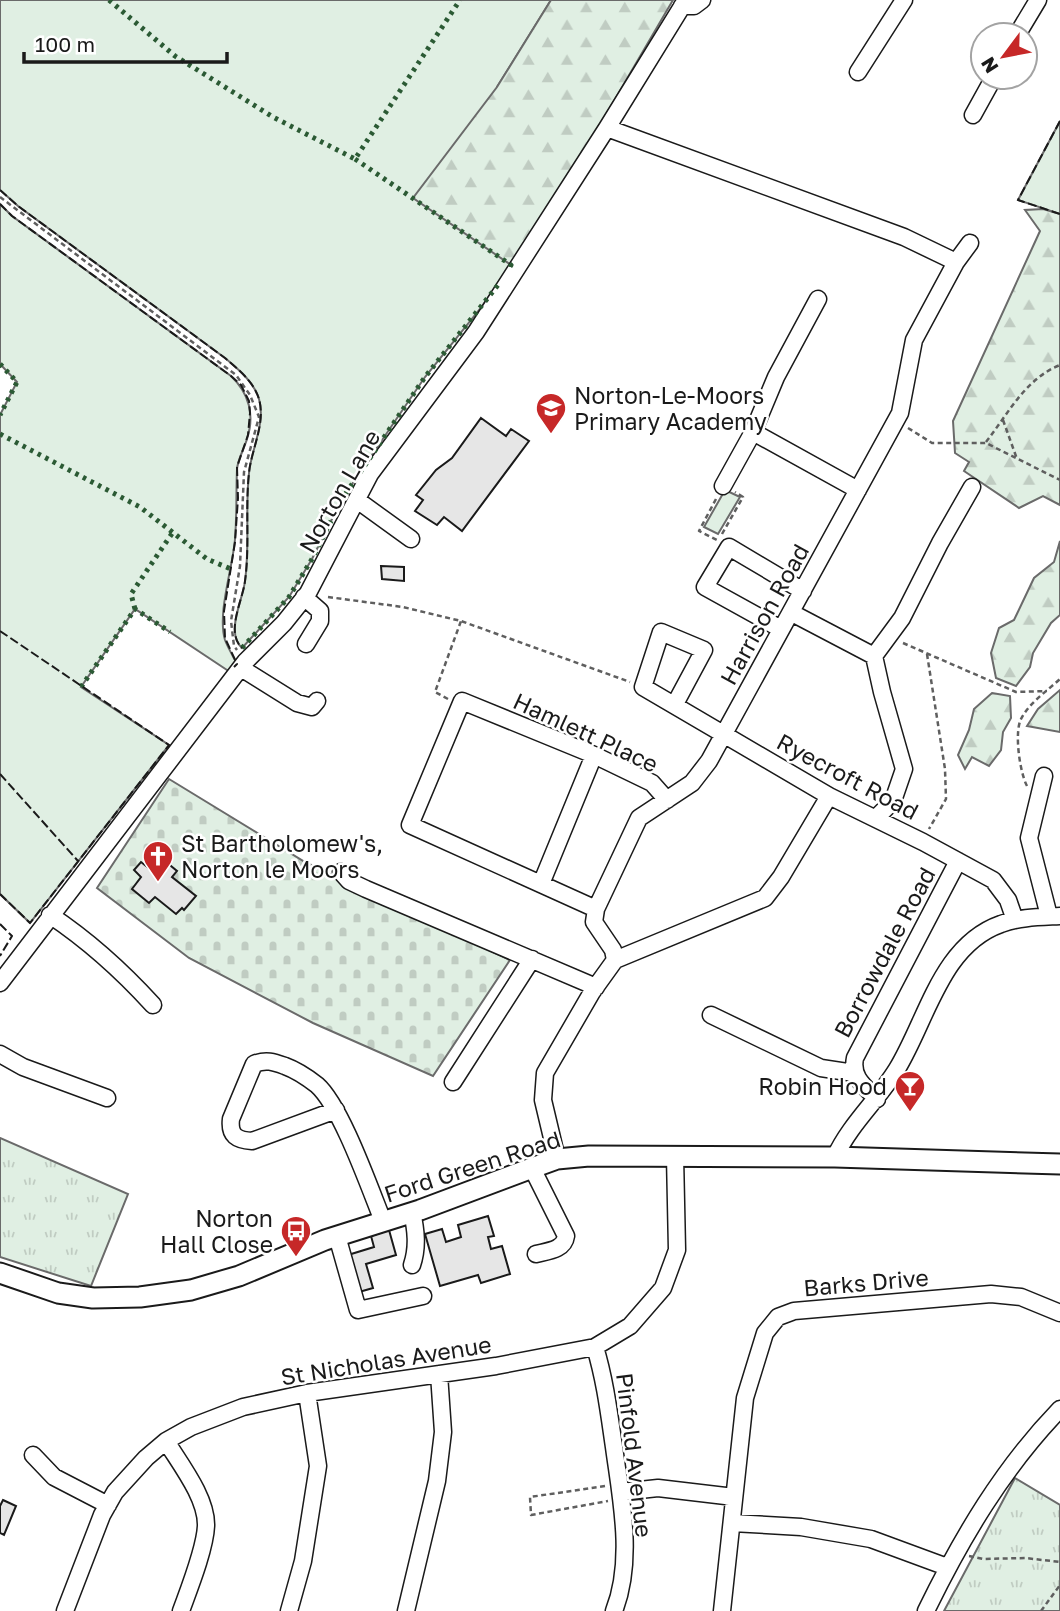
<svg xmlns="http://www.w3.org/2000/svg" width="1060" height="1611" font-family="'Golos Text',sans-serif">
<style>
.grass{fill:#e0efe3;stroke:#6a6a6a;stroke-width:2}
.forest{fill:url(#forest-firs);stroke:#6a6a6a;stroke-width:2}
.cemetery{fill:url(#cemetery-stones);stroke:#6a6a6a;stroke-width:2}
.park{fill:url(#park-tufts);stroke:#6a6a6a;stroke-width:2}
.building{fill:#e6e6e6;stroke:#1a1a1a;stroke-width:2}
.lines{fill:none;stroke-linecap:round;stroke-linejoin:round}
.minor-casing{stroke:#1a1a1a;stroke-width:19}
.major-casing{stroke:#1a1a1a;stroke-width:23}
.path{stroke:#5f5f5f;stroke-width:2.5;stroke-dasharray:5 3.5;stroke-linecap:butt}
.minor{stroke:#fff;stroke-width:16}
.major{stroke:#fff;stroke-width:19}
.hedge{stroke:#2b5a34;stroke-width:5;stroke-dasharray:3.5 5;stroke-linecap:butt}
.fence{stroke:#1a1a1a;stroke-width:2;stroke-dasharray:9 3.5;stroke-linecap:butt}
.labels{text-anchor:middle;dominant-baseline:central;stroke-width:5;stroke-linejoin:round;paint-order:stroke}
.poi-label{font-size:23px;fill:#1a1a1a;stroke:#fff;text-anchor:start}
.street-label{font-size:23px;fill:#1a1a1a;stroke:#fff}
</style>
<defs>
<pattern id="forest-firs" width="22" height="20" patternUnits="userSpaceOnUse" patternTransform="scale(1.75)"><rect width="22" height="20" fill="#e0efe3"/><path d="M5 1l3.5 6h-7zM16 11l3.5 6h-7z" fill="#c0ccc2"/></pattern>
<pattern id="cemetery-stones" width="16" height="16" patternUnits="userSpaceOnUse" patternTransform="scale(1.75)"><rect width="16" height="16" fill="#e0efe3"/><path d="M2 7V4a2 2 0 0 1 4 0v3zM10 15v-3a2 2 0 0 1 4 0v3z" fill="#c0ccc2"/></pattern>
<pattern id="park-tufts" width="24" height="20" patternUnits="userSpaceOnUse" patternTransform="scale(1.75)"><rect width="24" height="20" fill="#e0efe3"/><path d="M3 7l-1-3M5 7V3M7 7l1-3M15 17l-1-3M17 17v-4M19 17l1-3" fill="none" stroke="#c0ccc2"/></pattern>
</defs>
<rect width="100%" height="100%" fill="#fff"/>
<!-- grass -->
<path class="grass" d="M0,0H551L497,87L511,265L480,309L425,377L342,499L312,559L289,597L242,648C225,632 243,600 245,581C250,546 245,509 249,473C251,450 266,423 259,399C254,382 238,369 225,358L18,206L0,190Z
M1060,121V214L1018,200Z
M0,204L12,216L231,376C249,393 255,415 247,439C244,449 238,459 237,469C236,492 237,515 235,539C233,567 217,613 225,640C228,648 233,656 237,664L230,672L135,609L81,687L169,745L30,923L0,894V415L17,382L0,364Z
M725,490L740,497L718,534L704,527Z"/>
<!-- forest -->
<path class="forest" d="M551,0H673L597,130L511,265L413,198L497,87Z
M1043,209L1060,214V505L1043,496L1019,508L964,471L969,462L955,453L953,421L1040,231L1025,210Z
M1060,541V615L1051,623L1033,653L1030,667L1016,686L996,678L991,653L999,628L1014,620L1034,578L1054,562Z
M1060,690V732L1027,726L1038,709Z
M992,693L1010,696L1011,718L1003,732L1001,750L989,766L972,757L965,769L958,755L969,730L974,709Z"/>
<!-- cemetery -->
<path class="cemetery" d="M169,779L305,862L510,960L433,1076L313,1023L189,958L97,888Z"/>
<!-- park -->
<path class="park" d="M0,1138L128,1194L91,1286L0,1257Z
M1015,1478L1060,1505V1611H944Z"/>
<!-- building -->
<path class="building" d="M481,418L506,436L511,429L529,441L462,531L444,517L437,525L415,511L423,500L416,495L436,470L452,458Z
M381,566L404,567V581L382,579Z
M160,857L177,871L172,877L196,896L184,910L182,908L176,914L155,897L149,903L132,889L141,877L134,870L141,862L150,869Z
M488,1216L494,1236L488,1237L491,1249L502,1246L510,1274L481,1283L478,1275L440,1286L425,1234L442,1229L446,1242L461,1237L458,1225Z
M389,1230L396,1255L366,1264L373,1288L359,1292L348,1255L374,1247L371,1236Z
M3,1500L16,1506L4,1535L0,1533V1506Z"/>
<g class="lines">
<!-- minor casing -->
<g class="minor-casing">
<path id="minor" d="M682,6H694L702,0
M1017,35L1038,0
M858,72L904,0
M973,115L994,77
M607,128L904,237L956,262
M753,432L858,490
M723,486L753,432L776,377L818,299
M357,500L411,539
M304,597L320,611V621L306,644
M792,613L874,656L882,692L904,769L893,801L876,818
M781,629L705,587L729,547L803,591
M874,656L902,618L940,543L972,487
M241,668L297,703L312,707L317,701
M675,704L704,650L661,632L643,687L829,796L923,842L993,880L1008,900L1015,920
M1044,776L1029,838L1049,916
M341,872L349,881L366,889L596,987
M541,884L594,755
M596,909L410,825L462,701L594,755L652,783L667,800
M50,915C89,941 122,971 153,1005
M615,960L613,950L594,922L596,909L639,818L692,783L709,761L900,413L914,340L956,262L970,243
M0,983L245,662L284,623L308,593L370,474L476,332L607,128L686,0
M711,1015L821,1068L854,1073
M0,1054L23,1067L107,1098
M453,1082L532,959
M877,1099C864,1086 851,1077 855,1058L958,861
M336,1110L252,1141C237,1140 229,1136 231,1119L254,1064C266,1059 274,1062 285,1066C296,1070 308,1078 317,1085C341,1106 370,1189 383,1221
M835,1157C850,1124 878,1100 897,1069C927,1020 941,945 1001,924C1019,917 1041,917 1060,916
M557,1159L543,1100L545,1073L592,992L615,960L765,898L781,877L829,796
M532,1168L566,1236C564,1250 548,1251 536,1254
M337,1236L358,1310L423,1296
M412,1265C418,1247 416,1230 412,1212
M595,1347C605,1380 609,1413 614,1447C621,1499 634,1560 614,1611
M166,1441C180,1464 207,1498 206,1526C205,1549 189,1589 181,1611
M33,1455L54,1477L108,1505
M621,1492L658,1488L734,1497
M732,1523L801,1527L871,1539L947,1567
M65,1611L102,1515L115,1492L146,1458L166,1441L191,1427L243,1407L307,1393L496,1366L595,1347L630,1326L663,1288L677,1250L675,1156
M289,1611L303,1561L318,1466L307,1393
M406,1611L437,1481L443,1432L439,1374
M722,1611L745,1398L765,1333L778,1317L794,1311L991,1294L1021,1297L1060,1313
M926,1611C962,1537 1003,1468 1060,1409"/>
</g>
<!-- major casing -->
<g class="major-casing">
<path id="major" d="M0,1273L58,1293L93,1298L140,1297L191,1290L239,1276L325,1240L420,1210L532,1168L557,1159L589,1156L835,1157L1060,1164"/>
</g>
<!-- path -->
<path class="path" d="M0,197L236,375L250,395L259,417L244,472L240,566L231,621L234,646L237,650
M1003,420L1017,459
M908,428L932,443H986L1060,480
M986,442C1008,414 1025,379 1060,365
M716,499L699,531L717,540
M722,534L743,497L735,492
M328,597L403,607L461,621L630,682
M903,643L1016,692L1047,691
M927,654L945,769L946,799L929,829
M448,699L435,692L461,621
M1027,786C1020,773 1014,733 1021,719C1029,703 1047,691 1060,679
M605,1486L530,1497L531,1515L608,1501
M969,1556L983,1559L1025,1558L1060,1562
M1041,1611L1060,1585"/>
<!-- minor -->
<use href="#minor" class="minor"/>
<!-- major -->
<use href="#major" class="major"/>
<!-- hedge -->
<path class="hedge" d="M109,0L175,56L273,117L355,159L460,0
M355,159L511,265L509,268
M0,364L17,382L0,415
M0,434L140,507L207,559L231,569
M135,609L131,594L173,532
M242,648L289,597L312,559L342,499L425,377L498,285
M81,687L135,609L170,632"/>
<!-- fence -->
<path class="fence" d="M1060,121L1018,200L1060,214
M0,190L18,206L225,358C238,369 254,382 259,399C266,424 251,450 249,473C245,509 250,546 245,581C243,600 225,632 242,648
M0,204L12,216L231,376L241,385L249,401L250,413L248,435L237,467L238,498L235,542L224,611L225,638L237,664L234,667
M0,631L169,745L30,923L0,894
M0,774L78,861
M0,924L12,936L0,956"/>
</g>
<!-- icons -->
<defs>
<g id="school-pin" transform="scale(1.575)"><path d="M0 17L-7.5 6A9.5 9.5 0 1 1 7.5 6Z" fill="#c62828" stroke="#fff"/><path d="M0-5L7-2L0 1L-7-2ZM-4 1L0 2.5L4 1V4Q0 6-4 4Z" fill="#fff"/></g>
<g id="church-pin" transform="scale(1.575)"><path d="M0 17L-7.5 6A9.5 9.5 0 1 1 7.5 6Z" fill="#c62828" stroke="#fff"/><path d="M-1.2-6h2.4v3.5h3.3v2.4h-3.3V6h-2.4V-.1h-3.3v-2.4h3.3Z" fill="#fff"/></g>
<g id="bar-pin" transform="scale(1.575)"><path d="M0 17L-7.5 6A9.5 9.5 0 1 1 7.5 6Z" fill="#c62828" stroke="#fff"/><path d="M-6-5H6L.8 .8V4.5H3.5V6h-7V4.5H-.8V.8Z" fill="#fff"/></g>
<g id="bus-pin" transform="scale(1.575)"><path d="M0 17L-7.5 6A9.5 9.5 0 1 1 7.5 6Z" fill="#c62828" stroke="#fff"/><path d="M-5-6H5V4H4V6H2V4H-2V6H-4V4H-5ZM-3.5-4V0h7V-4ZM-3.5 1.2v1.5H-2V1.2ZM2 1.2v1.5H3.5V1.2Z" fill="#fff"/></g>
</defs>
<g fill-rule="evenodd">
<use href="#school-pin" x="551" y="408"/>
<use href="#church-pin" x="158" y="856"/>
<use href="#bar-pin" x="910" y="1086"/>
<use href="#bus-pin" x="296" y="1231"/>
</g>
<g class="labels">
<!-- poi labels -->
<g class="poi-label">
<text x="574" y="395">Norton-Le-Moors<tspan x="574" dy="26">Primary Academy</tspan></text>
<text x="181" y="843">St Bartholomew's,<tspan x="181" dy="26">Norton le Moors</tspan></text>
<text x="887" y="1086" text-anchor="end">Robin Hood</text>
<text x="273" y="1218" text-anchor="end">Norton<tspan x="273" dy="26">Hall Close</tspan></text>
</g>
<!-- street labels -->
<g class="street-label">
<text transform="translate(339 491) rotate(-60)">Norton Lane</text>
<text transform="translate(764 614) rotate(-61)">Harrison Road</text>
<text transform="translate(586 732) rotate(25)">Hamlett Place</text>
<text transform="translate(848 776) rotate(28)">Ryecroft Road</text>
<text transform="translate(884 952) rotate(-62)">Borrowdale Road</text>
<text transform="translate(472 1166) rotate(-18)">Ford Green Road</text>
<text transform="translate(866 1282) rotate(-5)">Barks Drive</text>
<text transform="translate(386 1360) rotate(-9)">St Nicholas Avenue</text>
<text transform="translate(635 1455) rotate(83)">Pinfold Avenue</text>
</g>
</g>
<!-- north arrow -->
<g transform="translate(1004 56) rotate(238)"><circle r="33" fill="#ffffff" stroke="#a3a3a3" stroke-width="2"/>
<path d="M0-5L12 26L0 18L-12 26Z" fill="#c62828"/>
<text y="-10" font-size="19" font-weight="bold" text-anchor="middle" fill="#1a1a1a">N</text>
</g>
<!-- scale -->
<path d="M24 52v10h203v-10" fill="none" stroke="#1a1a1a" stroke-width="3.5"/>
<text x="35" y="52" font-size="21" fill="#1a1a1a" stroke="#ffffff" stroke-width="5" paint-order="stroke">100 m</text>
</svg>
